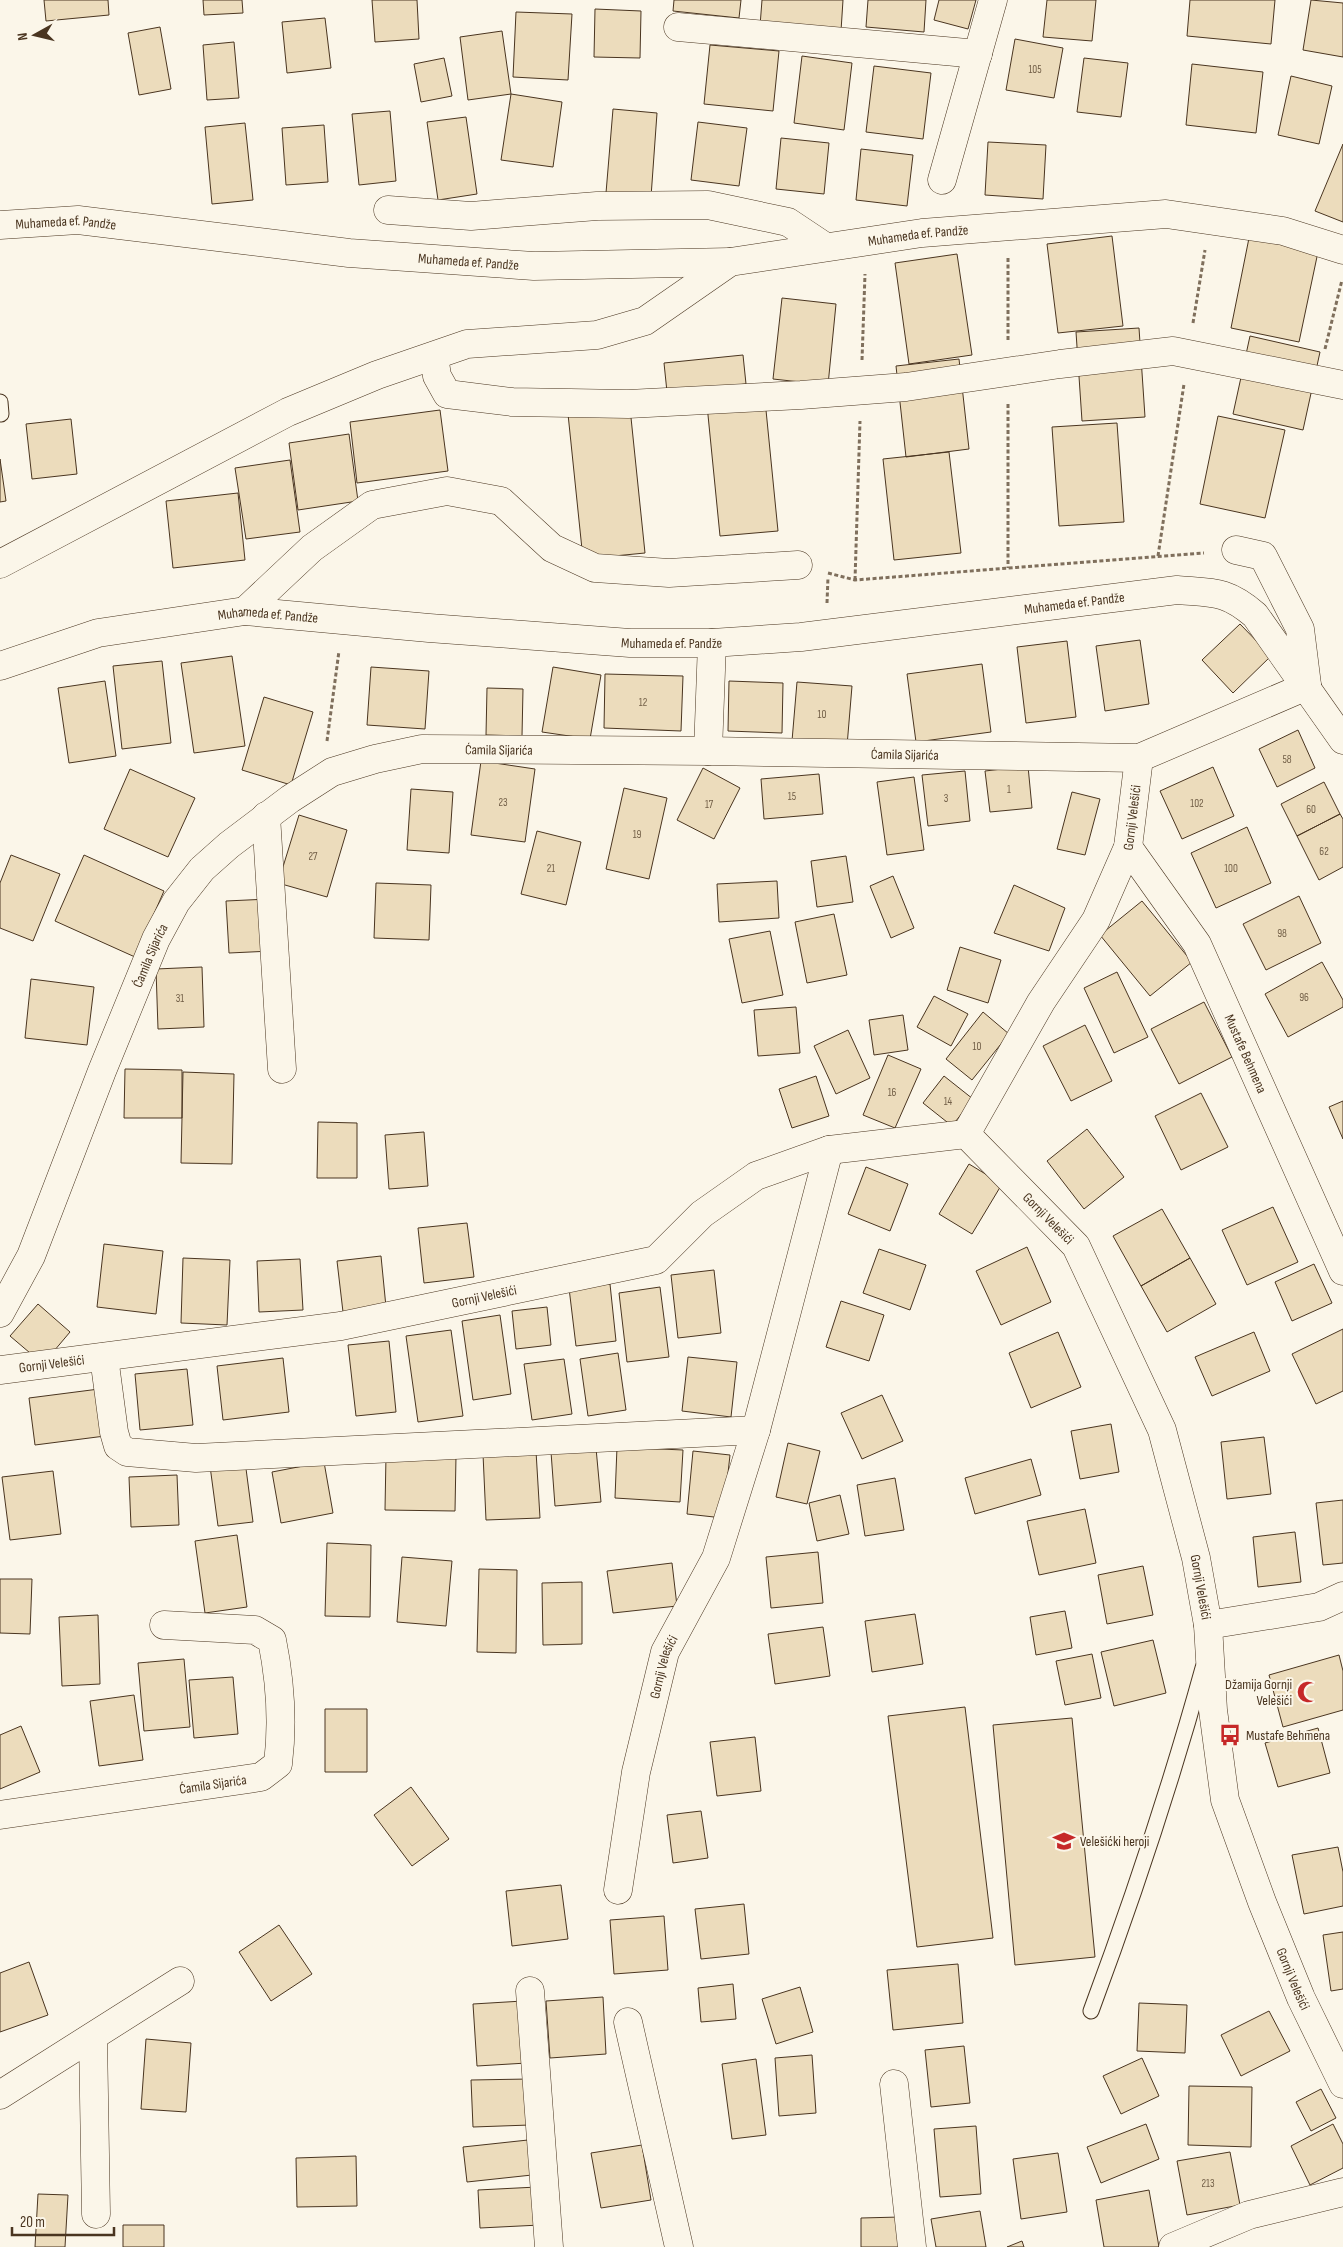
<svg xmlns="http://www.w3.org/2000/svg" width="1343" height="2247" font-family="'Sofia Sans Condensed',sans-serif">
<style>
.building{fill:#ecdcbc;stroke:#4a3520}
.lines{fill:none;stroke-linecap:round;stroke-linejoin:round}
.lane-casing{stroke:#4a3520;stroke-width:17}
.street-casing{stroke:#4a3520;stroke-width:29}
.path{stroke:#7f6f5c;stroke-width:3;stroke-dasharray:4 2.5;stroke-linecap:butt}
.lane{stroke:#fbf6e9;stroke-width:15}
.street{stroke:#fbf6e9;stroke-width:28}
.labels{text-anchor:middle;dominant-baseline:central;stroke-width:4;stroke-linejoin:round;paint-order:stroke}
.number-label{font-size:11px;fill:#725f47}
.street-label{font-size:14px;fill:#4a3520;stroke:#fbf6e9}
.poi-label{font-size:14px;fill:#4a3520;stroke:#fbf6e9;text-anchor:start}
</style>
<rect width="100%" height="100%" fill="#fbf6e9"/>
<!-- building -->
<path class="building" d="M44,0H108L109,15L46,21Z
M203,0H242L243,13L204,15Z
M372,0H417L419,39L375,42Z
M674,0H741L739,18L673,11Z
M762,0H843L841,31L760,26Z
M868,0H926L924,32L866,27Z
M939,0H976L968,29L934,20Z
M1047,0H1096L1092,41L1043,37Z
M1190,0H1275L1271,44L1187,36Z
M1311,0L1343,3V57L1303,50Z
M595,9L641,11L640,58L594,57Z
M516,12L572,14L568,80L513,77Z
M325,18L331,68L287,73L282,22Z
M160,27L171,89L139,95L128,33Z
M502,31L511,94L468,100L460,37Z
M1015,39L1063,48L1054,98L1006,90Z
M234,42L239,98L207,100L203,45Z
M710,45L779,51L773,111L704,104Z
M802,56L852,63L844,130L794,123Z
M444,58L452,96L421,102L414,64Z
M1084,58L1128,63L1121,117L1077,112Z
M1192,64L1263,72L1256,133L1186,125Z
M874,66L931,73L923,139L866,132Z
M1291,76L1332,86L1319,144L1278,135Z
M511,94L562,102L553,167L501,160Z
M613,109L657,113L651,197L606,193Z
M390,111L396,181L359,185L352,114Z
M466,117L477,194L438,200L427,122Z
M698,122L747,128L739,186L691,180Z
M245,123L253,200L212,204L205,127Z
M324,125L328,182L286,185L282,128Z
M781,138L829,143L824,194L776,189Z
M988,142L1046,145L1043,199L985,195Z
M1343,144V222L1315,211Z
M861,149L913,155L907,206L856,200Z
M1112,236L1123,326L1058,333L1047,244Z
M1249,238L1318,252L1299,342L1231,328Z
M957,254L972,355L909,364L895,263Z
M782,298L836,304L828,385L773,379Z
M1139,328L1145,417L1082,421L1076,332Z
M1250,336L1320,352L1303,430L1233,414Z
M743,355L746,384L667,392L664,363Z
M959,359L969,449L906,457L896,366Z
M765,400L778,531L720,536L707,405Z
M630,408L645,553L583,559L568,414Z
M440,410L448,471L357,483L350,422Z
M1218,416L1285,430L1265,518L1200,504Z
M71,419L77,474L32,479L26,424Z
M1117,423L1124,522L1059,526L1052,427Z
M349,434L358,501L298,510L289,443Z
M949,452L961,553L894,560L883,459Z
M0,459L6,501L0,502Z
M290,460L300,532L246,539L235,468Z
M238,493L245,560L173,568L166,501Z
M1240,624L1271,656L1233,693L1202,660Z
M1140,640L1149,704L1105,711L1096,646Z
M1067,641L1076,717L1026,723L1017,647Z
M232,656L245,746L194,753L181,663Z
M162,661L171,743L122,749L113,666Z
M982,664L991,732L916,742L907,674Z
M371,667L429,671L425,729L367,725Z
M553,667L601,675L590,739L542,732Z
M605,674L683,676L681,731L604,728Z
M105,681L116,756L69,763L58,688Z
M729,681L783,683L782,733L728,731Z
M797,682L852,686L847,746L792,741Z
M487,688L523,689L522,736L486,735Z
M264,697L313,712L291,785L242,770Z
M1298,730L1315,768L1277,787L1259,749Z
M481,761L535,769L525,842L471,835Z
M1028,766L1032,808L990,812L985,771Z
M1213,767L1234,816L1182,839L1160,791Z
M703,768L740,788L714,839L677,820Z
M130,769L195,798L168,857L104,829Z
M965,771L970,821L928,826L922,775Z
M819,774L823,814L764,819L761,779Z
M914,777L924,850L887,855L877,782Z
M1324,782L1340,814L1297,836L1281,804Z
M624,788L667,798L649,879L606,869Z
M411,789L453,792L449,853L407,850Z
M1072,792L1100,799L1085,855L1057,849Z
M1340,814L1343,819V867L1319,880L1297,836Z
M299,815L347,830L327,897L278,883Z
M1247,827L1271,883L1216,908L1191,853Z
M537,831L581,842L566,905L521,894Z
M11,855L60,874L33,941L0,928V883Z
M84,855L164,891L135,957L55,921Z
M846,856L853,902L817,907L811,861Z
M893,876L914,928L891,938L870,886Z
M777,881L779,918L719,922L717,884Z
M376,883L431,885L429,940L374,938Z
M1014,885L1065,908L1049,951L994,933Z
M1299,896L1321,943L1266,970L1243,924Z
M269,899L272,951L229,953L226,901Z
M1142,901L1192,962L1150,996L1100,935Z
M834,914L847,975L807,983L795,922Z
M770,931L783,995L742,1003L729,939Z
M960,947L1001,960L988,1003L947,990Z
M1322,962L1343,1000V1007L1288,1037L1265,994Z
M202,967L204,1027L158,1029L156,969Z
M1117,972L1148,1037L1114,1053L1084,988Z
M31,979L94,987L87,1045L25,1038Z
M934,996L968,1014L951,1046L917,1027Z
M1204,1002L1232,1057L1179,1084L1151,1029Z
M796,1007L800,1053L758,1056L754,1010Z
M983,1012L1009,1034L972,1080L946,1059Z
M903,1015L908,1050L874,1055L869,1020Z
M1085,1025L1112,1081L1071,1101L1043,1046Z
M848,1030L870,1078L836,1094L814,1046Z
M888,1055L921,1069L895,1128L863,1115Z
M125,1069L182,1070V1118H124Z
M183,1072L234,1074L232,1164L181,1163Z
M816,1076L829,1116L792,1128L779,1089Z
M944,1076L973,1099L952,1126L923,1103Z
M1201,1093L1228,1147L1181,1170L1155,1116Z
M1343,1101V1139L1329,1107Z
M318,1122L357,1123V1178H317Z
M1087,1129L1124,1177L1084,1209L1047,1161Z
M424,1132L428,1186L389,1189L385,1135Z
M969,1164L1002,1184L972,1234L939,1214Z
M866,1167L908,1184L890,1231L848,1214Z
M1273,1207L1298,1262L1247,1285L1222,1230Z
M1162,1209L1190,1258L1141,1286L1113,1236Z
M467,1223L474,1277L424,1283L418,1228Z
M104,1244L163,1251L156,1314L97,1307Z
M1027,1247L1051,1302L1001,1325L976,1271Z
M879,1249L926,1265L910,1310L863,1293Z
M381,1256L386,1307L343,1312L337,1261Z
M183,1258L230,1260L227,1325L181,1323Z
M1190,1258L1216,1304L1167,1332L1141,1286Z
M300,1259L303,1310L259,1312L257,1261Z
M1314,1264L1332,1303L1292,1321L1275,1282Z
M714,1270L721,1333L678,1338L671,1275Z
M610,1284L616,1341L576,1346L569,1288Z
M660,1287L669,1357L627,1362L619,1293Z
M841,1301L884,1315L869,1361L826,1347Z
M38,1304L70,1332L43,1364L10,1336Z
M547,1307L551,1345L516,1349L512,1311Z
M500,1315L511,1394L473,1400L462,1321Z
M1343,1329V1391L1316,1404L1292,1354Z
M451,1330L463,1416L418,1422L406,1336Z
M1058,1332L1081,1387L1031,1408L1009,1353Z
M1254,1332L1270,1371L1212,1396L1195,1357Z
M389,1341L396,1412L356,1416L348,1345Z
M618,1353L626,1410L588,1416L580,1359Z
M688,1357L737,1362L731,1417L682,1411Z
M283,1358L289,1412L223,1420L217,1366Z
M564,1359L572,1414L532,1420L524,1364Z
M187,1369L193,1425L140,1430L135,1374Z
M99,1389L105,1436L35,1445L29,1398Z
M882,1395L903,1441L862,1459L841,1413Z
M1111,1424L1119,1472L1080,1479L1071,1431Z
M1264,1437L1271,1494L1227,1499L1221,1442Z
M788,1443L820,1451L807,1504L776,1497Z
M617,1447L683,1450L680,1502L615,1498Z
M596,1448L601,1502L555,1506L551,1452Z
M536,1451L540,1518L486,1520L483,1454Z
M693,1451L730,1455L723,1518L687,1514Z
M386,1455L456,1456L455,1511L385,1510Z
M1031,1459L1041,1495L975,1514L965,1478Z
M245,1461L253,1522L218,1526L210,1466Z
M324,1462L333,1513L281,1523L272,1472Z
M53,1471L61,1534L10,1540L2,1477Z
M177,1475L179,1525L131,1527L129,1477Z
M895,1478L904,1530L865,1536L857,1485Z
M840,1495L849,1534L817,1541L809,1503Z
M1343,1500V1563L1323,1565L1316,1503Z
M1085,1509L1096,1563L1039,1575L1027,1521Z
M1295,1532L1301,1582L1258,1587L1253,1537Z
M237,1535L247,1607L205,1613L195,1541Z
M327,1543L371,1545L370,1617L325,1616Z
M818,1552L823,1603L771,1608L766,1557Z
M402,1557L452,1561L446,1626L397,1622Z
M672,1563L677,1606L613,1613L607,1571Z
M1143,1566L1153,1615L1107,1624L1098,1575Z
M479,1569L517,1570L516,1653L477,1652Z
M0,1579H32L30,1634L0,1633Z
M582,1582V1644L543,1645L542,1583Z
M1065,1611L1072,1648L1036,1655L1030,1617Z
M915,1614L923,1664L872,1672L865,1621Z
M98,1615L100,1684L62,1686L59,1617Z
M823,1627L830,1676L775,1684L768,1634Z
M1153,1640L1166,1693L1114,1706L1101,1652Z
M1092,1654L1101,1698L1065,1705L1056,1661Z
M1339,1655L1343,1671V1710L1283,1727L1269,1675Z
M184,1659L190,1727L144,1731L138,1663Z
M233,1677L238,1734L194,1738L189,1680Z
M134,1695L143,1760L99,1766L90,1701Z
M965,1707L993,1938L917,1947L888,1716Z
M325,1709H367V1772H325Z
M1072,1718L1095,1957L1015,1965L993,1725Z
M21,1726L40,1772L0,1789V1735Z
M1318,1728L1330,1773L1278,1787L1265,1743Z
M755,1737L761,1791L717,1796L710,1742Z
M411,1787L449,1839L412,1866L374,1815Z
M701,1811L708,1858L673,1863L667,1815Z
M1338,1847L1343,1872V1906L1304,1914L1292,1855Z
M561,1885L568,1939L512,1946L506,1891Z
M744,1904L749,1954L701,1959L695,1909Z
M664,1916L668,1970L614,1974L610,1920Z
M279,1925L312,1974L271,2001L239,1952Z
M1343,1932V1989L1331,1991L1323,1935Z
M29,1962L48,2015L0,2032V1973Z
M958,1964L963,2023L893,2030L887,1970Z
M733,1984L736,2019L701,2022L698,1988Z
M800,1987L813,2032L776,2044L762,1999Z
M603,1997L606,2054L550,2058L546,2001Z
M523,2001L527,2063L477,2066L473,2004Z
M1139,2003L1187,2005L1185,2053L1137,2051Z
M1269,2011L1290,2051L1241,2076L1221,2035Z
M146,2039L191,2043L186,2112L141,2109Z
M964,2046L970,2103L931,2107L925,2050Z
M812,2055L816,2113L779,2116L775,2058Z
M1142,2058L1159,2096L1121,2114L1103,2076Z
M756,2059L766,2135L732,2139L722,2064Z
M529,2079L530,2125L473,2127L471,2080Z
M1189,2086L1252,2087L1251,2147L1188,2145Z
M1321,2089L1336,2118L1311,2131L1296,2102Z
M1146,2124L1159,2159L1101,2183L1087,2147Z
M1333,2124L1343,2144V2168L1310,2185L1291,2146Z
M976,2126L981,2194L940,2197L934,2129Z
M528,2140L532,2175L467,2182L463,2147Z
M642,2145L651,2200L601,2208L591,2153Z
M1230,2152L1240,2205L1187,2215L1177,2161Z
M1058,2153L1067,2212L1021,2219L1013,2159Z
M356,2156L357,2206L297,2207L296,2158Z
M537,2187L540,2225L480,2228L478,2190Z
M1149,2190L1159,2247H1104L1096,2200Z
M38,2194L68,2195L65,2247H35Z
M980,2211L986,2247H936L931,2219Z
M900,2217V2247H861V2218Z
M123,2225H164V2247H123Z
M1022,2241L1024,2247H1007Z"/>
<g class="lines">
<!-- lane casing -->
<g class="lane-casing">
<path id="lane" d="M0,402L1,414
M1091,2011C1133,1898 1171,1784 1203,1668"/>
</g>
<!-- street casing -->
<g class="street-casing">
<g id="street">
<path d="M678,27L978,54"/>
<path d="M942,180L993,0"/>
<path d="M388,210L471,216L597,206L708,205L788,222L824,246"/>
<path id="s1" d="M0,225L78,220L349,253L534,266L730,262"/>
<path d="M434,356L437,376L447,394L512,402L628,404L801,395L906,387L1060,364L1173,351L1343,385"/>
<path d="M1236,550L1263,556L1300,629L1307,685"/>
<path id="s2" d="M0,564L288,412L377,375L467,344L597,335L645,321L730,262L922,233L1166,214L1283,231L1343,250"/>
<path d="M245,611L312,548L372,505L447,491L501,501L552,548L595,568L669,573L798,565"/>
<path id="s3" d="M0,666L98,633L245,611L429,628L630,643H712L801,637L1177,590C1213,593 1226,590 1255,615L1343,740"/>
<path d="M708,751L712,643"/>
<path d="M266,816L282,1069"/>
<path id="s4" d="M1128,847L1197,944L1343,1271"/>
<path id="s5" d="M966,1134L1076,1246L1162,1430L1196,1558L1208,1625L1213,1710L1225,1800L1262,1902L1301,1998L1343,2084"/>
<path id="s6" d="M966,1134L1041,1002L1096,920L1128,847L1139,758"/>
<path id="s7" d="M0,1313L31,1256L102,1071L156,939L176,902L202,869L229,845L290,799L332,772L375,759L422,749L708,751L1139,758L1307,686"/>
<path d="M104,1357L114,1432L118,1446L127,1452L196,1458L756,1430"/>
<path id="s8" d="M0,1370L341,1326L656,1260L702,1214L756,1176L829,1150L966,1134"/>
<path d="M1208,1625L1319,1607L1343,1596"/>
<path id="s9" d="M0,1815L261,1777L278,1764C283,1724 280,1680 272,1640L255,1630L164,1625"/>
<path id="s10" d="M618,1890L636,1772L665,1652L716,1558L756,1430L829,1150"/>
<path d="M530,1991L549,2247"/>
<path d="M628,2022L679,2247"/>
<path d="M93,2037L96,2214"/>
<path d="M894,2084L912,2247"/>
<path d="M0,2095L180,1981"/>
<path d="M1173,2247L1249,2215L1343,2192"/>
</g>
</g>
<!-- path -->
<path class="path" d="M1193,323L1205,250
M1008,340V257
M1325,349L1342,280
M862,360L865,274
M1008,404V568
M1158,556L1184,384
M828,573L855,580L1204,553
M855,580L860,421
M827,603L828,577
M327,741L339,651"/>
<!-- lane -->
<use href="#lane" class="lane"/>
<!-- street -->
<use href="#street" class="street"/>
</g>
<!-- icons -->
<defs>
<g id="mosque-bare" transform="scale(1.725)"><path d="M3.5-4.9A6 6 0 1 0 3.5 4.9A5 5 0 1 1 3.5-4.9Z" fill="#c62828" stroke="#fbf6e9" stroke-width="2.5" paint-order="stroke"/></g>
<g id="bus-bare" transform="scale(1.725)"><path d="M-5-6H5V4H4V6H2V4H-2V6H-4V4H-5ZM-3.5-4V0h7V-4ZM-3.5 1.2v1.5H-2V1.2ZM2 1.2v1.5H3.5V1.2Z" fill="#c62828" stroke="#fbf6e9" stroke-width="2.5" paint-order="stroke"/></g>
<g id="school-bare" transform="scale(1.725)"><path d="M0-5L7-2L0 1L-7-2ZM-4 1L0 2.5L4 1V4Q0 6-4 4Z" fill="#c62828" stroke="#fbf6e9" stroke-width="2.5" paint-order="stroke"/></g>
</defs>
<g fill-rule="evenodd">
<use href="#mosque-bare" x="1308" y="1692"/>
<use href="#bus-bare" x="1230" y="1735"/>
<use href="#school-bare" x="1064" y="1841"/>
</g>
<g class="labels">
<!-- number labels -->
<g class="number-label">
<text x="1035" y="69">105</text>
<text x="643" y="702">12</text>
<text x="822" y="714">10</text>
<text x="1287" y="759">58</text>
<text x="1009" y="789">1</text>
<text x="792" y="796">15</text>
<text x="946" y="798">3</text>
<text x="503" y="802">23</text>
<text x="1197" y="803">102</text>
<text x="709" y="804">17</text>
<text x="1311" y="809">60</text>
<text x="637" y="834">19</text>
<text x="1324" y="851">62</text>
<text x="313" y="856">27</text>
<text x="551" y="868">21</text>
<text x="1231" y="868">100</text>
<text x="1282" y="933">98</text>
<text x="1304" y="997">96</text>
<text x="180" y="998">31</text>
<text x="977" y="1046">10</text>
<text x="892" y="1092">16</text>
<text x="948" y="1101">14</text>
<text x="1208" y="2183">213</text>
</g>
<!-- street labels -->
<g class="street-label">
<text stroke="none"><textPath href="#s1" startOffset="66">Muhameda ef. Pandže</textPath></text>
<text stroke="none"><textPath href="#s2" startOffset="991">Muhameda ef. Pandže</textPath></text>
<text stroke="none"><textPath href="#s1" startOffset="471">Muhameda ef. Pandže</textPath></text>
<text stroke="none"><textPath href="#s3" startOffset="1085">Muhameda ef. Pandže</textPath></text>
<text stroke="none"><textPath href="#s3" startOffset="275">Muhameda ef. Pandže</textPath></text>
<text stroke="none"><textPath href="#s3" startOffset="680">Muhameda ef. Pandže</textPath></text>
<text stroke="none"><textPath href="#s7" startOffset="822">Ćamila Sijarića</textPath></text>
<text stroke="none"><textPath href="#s7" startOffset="1228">Ćamila Sijarića</textPath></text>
<text stroke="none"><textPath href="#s6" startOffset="360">Gornji Velešići</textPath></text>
<text stroke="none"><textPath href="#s7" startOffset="388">Ćamila Sijarića</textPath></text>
<text stroke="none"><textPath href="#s4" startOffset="239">Mustafe Behmena</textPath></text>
<text stroke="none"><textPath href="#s5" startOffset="118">Gornji Velešići</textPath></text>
<text stroke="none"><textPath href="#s8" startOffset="490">Gornji Velešići</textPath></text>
<text stroke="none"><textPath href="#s8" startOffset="52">Gornji Velešići</textPath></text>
<text stroke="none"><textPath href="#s5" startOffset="522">Gornji Velešići</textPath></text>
<text stroke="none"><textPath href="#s10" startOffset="228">Gornji Velešići</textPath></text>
<text stroke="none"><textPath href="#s9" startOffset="215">Ćamila Sijarića</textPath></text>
<text stroke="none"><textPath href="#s5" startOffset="928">Gornji Velešići</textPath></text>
</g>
<!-- poi labels -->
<g class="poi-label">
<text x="1292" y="1684" text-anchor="end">Džamija Gornji<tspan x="1292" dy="16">Velešići</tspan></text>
<text x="1246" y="1735">Mustafe Behmena</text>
<text x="1080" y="1841">Velešićki heroji</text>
</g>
</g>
<!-- north arrow -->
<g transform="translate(35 35) rotate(262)" stroke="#fbf6e9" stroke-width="4" paint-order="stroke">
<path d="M0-4L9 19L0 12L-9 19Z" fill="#4a3520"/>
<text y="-8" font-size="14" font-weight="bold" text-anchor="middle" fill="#4a3520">N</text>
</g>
<!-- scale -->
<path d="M12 2227v8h102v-8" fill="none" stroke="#4a3520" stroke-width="2.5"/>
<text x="20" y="2227" font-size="15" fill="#4a3520" stroke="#fbf6e9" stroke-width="4" paint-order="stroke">20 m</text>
</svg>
